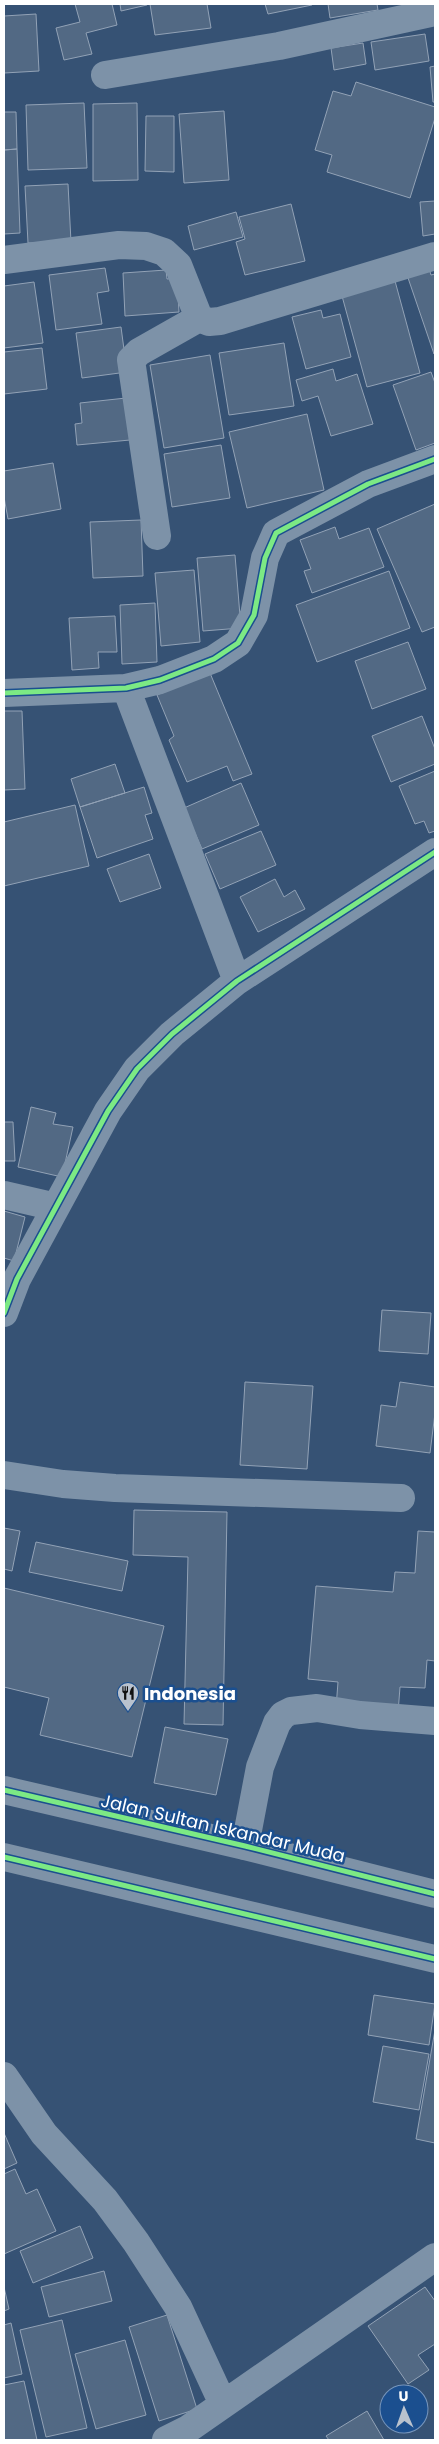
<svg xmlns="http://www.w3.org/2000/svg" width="439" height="2444" font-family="Poppins,sans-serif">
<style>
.building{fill:#526984;stroke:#92a2b6}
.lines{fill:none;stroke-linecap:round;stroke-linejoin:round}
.minor{stroke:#7d92a8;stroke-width:28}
.highway{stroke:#7e92a7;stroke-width:28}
.cycleway-casing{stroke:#1b4f8f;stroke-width:8}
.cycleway{stroke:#7ce984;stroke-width:5}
.labels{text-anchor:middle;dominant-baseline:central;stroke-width:5;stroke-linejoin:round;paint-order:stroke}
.poi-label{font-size:18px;font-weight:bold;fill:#fff;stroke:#1b4f8f;text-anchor:start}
.street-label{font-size:18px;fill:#fff;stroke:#1b4f8f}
</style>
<rect width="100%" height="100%" fill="#365274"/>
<!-- building -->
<path class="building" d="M75,4H112L117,25L86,33L92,54L64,60L56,28L80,22Z
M120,4H147V5L121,11Z
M150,4H207L211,28L155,35Z
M265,4H312V5L268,14Z
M328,4H377L378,10L330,18Z
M36,14L39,71L4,73V16Z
M425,34L429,61L375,70L371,42Z
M363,43L366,64L334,70L331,48Z
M435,66V102H433L430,67Z
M356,82L435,107V118L410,198L327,172L332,155L315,150L333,91L351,96Z
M84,103L87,168L28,170L26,105Z
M137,103L138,180L93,181V104Z
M224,111L229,180L184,183L179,114Z
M4,112H16L17,149L4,150Z
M146,116H174V172L145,171Z
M17,149L20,233L4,234V150Z
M68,184L71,242L28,243L25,186Z
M435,201V234L423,236L420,202Z
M291,204L305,261L245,275L236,242L245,239L239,217Z
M236,212L243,237L194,250L188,226Z
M428,265L431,275L435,274L434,354L406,272Z
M105,268L109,291L97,293L102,324L56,330L49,275Z
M166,270L167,279L177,278L179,312L125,316L123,273Z
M395,281L420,373L367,387L342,296Z
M34,282L43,343L4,348V286Z
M321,310L323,318L340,314L351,357L306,369L292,317Z
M121,327L127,372L82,378L76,333Z
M284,343L294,406L229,415L219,353Z
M42,348L47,389L4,394V352Z
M210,355L224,438L164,448L150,365Z
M333,369L336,381L357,374L373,424L331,436L318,396L302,401L296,380Z
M431,372L435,383V443L416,450L393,385Z
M126,398L130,440L77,445L75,424L82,423L80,403Z
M307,414L324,490L247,508L229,432Z
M221,445L230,498L172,507L164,454Z
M53,463L61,509L8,519L4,497V471Z
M435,504V627L422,632L377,529Z
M141,520L143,576L93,578L90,522Z
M335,527L339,539L369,528L384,567L312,593L304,571L311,569L300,540Z
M235,555L241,628L203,631L197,558Z
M194,570L200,642L161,646L155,573Z
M389,571L410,628L317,662L296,605Z
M155,603L157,662L122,664L120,605Z
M115,616L117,652H98L99,668L72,670L69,618Z
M408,642L426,689L372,709L355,661Z
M210,673L252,774L233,781L227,766L187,782L169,740L174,736L157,695Z
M4,711H22L25,789L4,790Z
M422,716L435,749V764L391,782L372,736Z
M115,764L125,793L80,807L71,779Z
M435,771V831L429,833L424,821L415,824L399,786Z
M241,783L259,825L202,849L184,808Z
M144,787L152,813L145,815L153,839L97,858L80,807Z
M75,805L89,866L4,886V822Z
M261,831L276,865L220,889L205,854Z
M149,854L161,888L120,902L107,869Z
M275,879L284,897L295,890L305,909L258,932L240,897Z
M31,1107L56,1113L53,1124L73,1127L62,1177L18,1167Z
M4,1122H13L15,1161H4Z
M4,1211L25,1217L14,1261L4,1258Z
M382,1310L431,1313L428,1354L379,1351Z
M245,1382L313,1386L307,1469L240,1465Z
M400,1382L435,1387V1413L430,1453L376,1446L381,1405L396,1407Z
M134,1510L227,1512L223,1725L184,1724L188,1557L133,1555Z
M4,1528L20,1531L12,1571L4,1569Z
M418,1531L435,1532V1661L427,1660L425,1688L400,1687L398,1713L336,1708L338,1682L308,1679L316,1586L393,1592L395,1572L415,1573Z
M36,1542L128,1561L122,1591L29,1572Z
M4,1588L164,1626L132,1757L40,1735L49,1698L4,1687Z
M165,1727L228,1739L216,1795L154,1783Z
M374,1995L435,2004L429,2045L368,2035Z
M435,2030V2143L416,2139Z
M383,2046L429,2054L419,2110L373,2102Z
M4,2133L17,2163L4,2169Z
M15,2169L26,2194L37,2189L56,2231L4,2254V2174Z
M80,2226L93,2258L33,2283L20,2251Z
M104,2271L112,2301L49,2317L41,2287Z
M4,2287L9,2309L4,2311Z
M425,2287L435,2301V2344L418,2355L429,2370L408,2384L368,2326Z
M167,2315L197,2409L159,2421L129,2327Z
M62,2320L87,2428L46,2437L20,2330Z
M11,2323L22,2374L4,2378V2325Z
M125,2340L146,2415L96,2429L75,2354Z
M24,2381L37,2440H4V2385Z
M367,2411L384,2440H329L326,2436Z"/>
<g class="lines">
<!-- minor -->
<path class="minor" d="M105,75L279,46L435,12
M4,260L119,245L146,246L164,252L178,265L199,318L209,322L220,321L435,256
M157,536L131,360L139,352L199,318
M126,688L237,981
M4,693L126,688L160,680L214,659L238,643L254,615L265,558L276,533L368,484L435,459
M4,1195L56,1207
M4,1313L17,1279L108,1111L137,1069L172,1034L237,981L435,852
M4,1475L63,1484L115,1488L401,1498
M245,1846L260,1767L277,1723L283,1715L291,1711L317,1708L360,1715L435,1721
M4,2076L44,2134L105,2200L136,2242L178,2307L223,2404
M166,2440L188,2429L435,2257"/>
<!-- highway -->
<path class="highway" d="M4,1790L245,1846L435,1894
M4,1857L435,1959"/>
<!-- cycleway casing -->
<g class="cycleway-casing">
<path id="cycleway" d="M4,693L126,688L160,680L214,659L238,643L254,615L265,558L276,533L368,484L435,459
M4,1313L17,1279L108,1111L137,1069L172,1034L237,981L435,852
M4,1790L245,1846L435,1894
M4,1857L435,1959"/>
</g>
<!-- cycleway -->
<use href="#cycleway" class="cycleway"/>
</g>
<!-- icons -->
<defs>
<g id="restaurant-pin" transform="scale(1.125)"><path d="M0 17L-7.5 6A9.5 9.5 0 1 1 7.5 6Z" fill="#b9c2ce" stroke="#1b4f8f"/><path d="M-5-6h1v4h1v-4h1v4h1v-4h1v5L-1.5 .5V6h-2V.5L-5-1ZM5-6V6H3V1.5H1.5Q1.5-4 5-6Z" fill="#111"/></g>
</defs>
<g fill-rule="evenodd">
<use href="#restaurant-pin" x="128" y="1693"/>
</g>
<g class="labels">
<!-- poi labels -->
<g class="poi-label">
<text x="144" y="1693">Indonesia</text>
</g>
<!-- street labels -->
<g class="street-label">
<text transform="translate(223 1828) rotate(13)">Jalan Sultan Iskandar Muda</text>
</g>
</g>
<!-- border -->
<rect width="439" height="2444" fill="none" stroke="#ffffff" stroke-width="10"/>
<!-- north arrow -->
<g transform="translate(404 2409) rotate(358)"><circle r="24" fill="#1b4f8f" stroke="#7695bc"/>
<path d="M0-4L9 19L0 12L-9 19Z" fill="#b9c2ce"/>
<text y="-8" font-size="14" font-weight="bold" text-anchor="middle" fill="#ffffff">U</text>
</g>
</svg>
